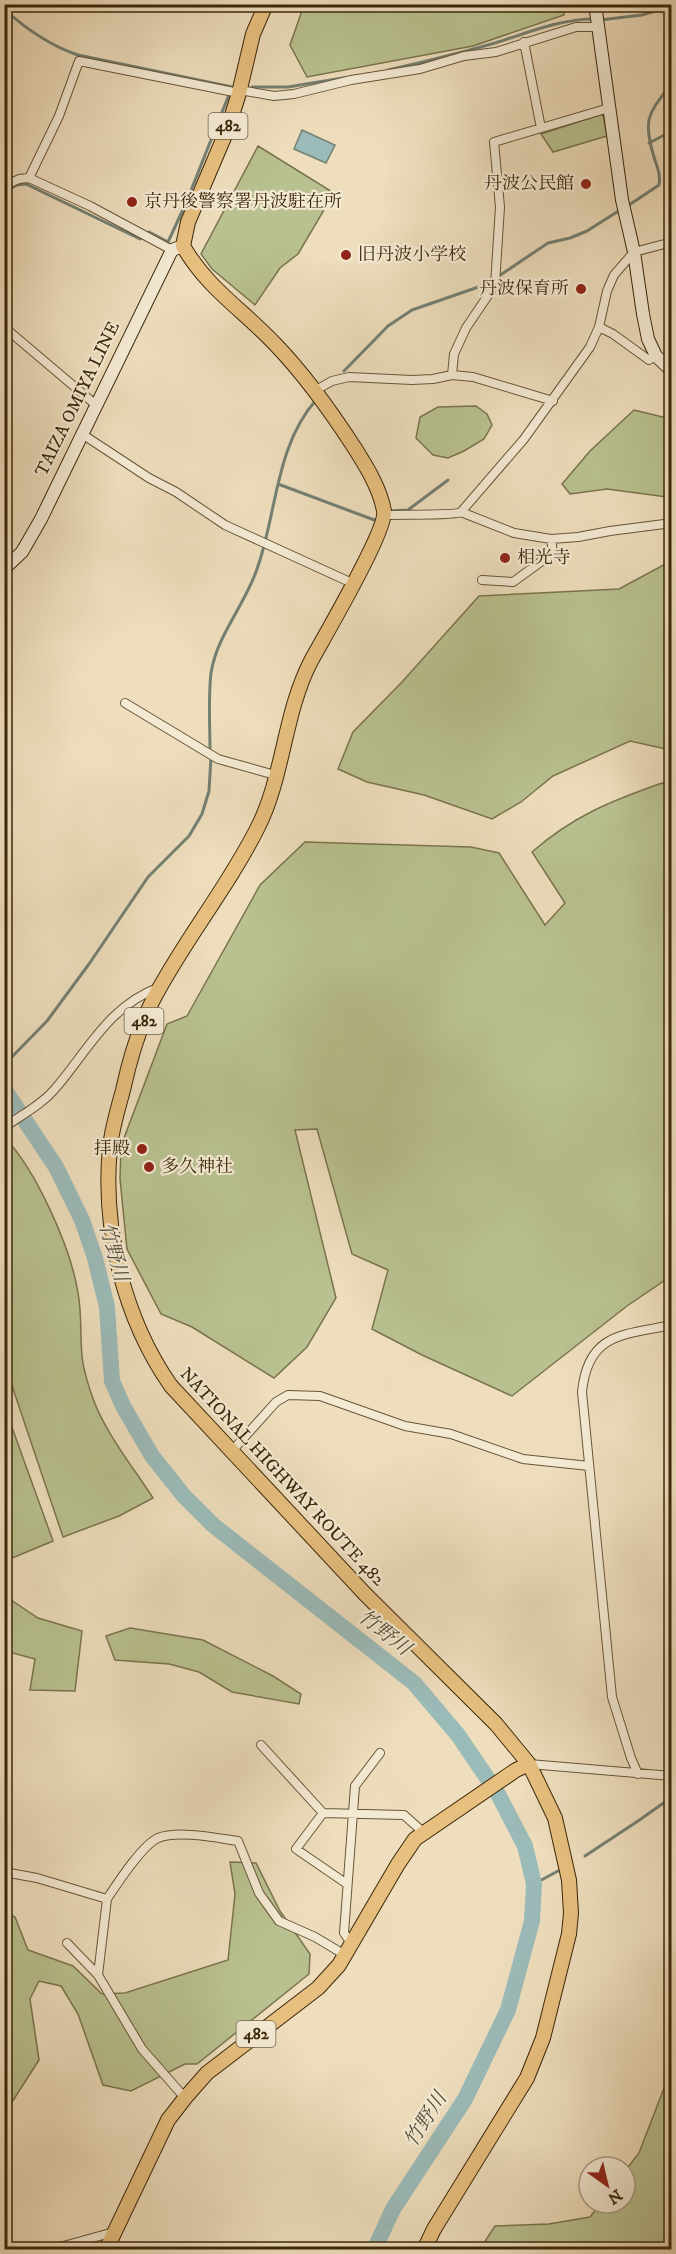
<svg xmlns="http://www.w3.org/2000/svg" width="676" height="2254" font-family="'IM FELL DW Pica','Noto Serif JP',serif">
<style>
.green{fill:#b9c190;stroke:#7a744d;stroke-width:1.5}
.water{fill:#9bbbb9;stroke:#748073;stroke-width:1.5}
.lines{fill:none;stroke-linecap:round;stroke-linejoin:round}
.stream{stroke:#748073;stroke-width:3}
.river{stroke:#9bbbb9;stroke-width:16}
.minor-casing{stroke:#675537;stroke-width:10}
.secondary-casing{stroke:#3a270a;stroke-width:14}
.trunk-casing{stroke:#3a270a;stroke-width:16}
.minor{stroke:#f4ead4;stroke-width:8}
.secondary{stroke:#f4ead4;stroke-width:12}
.trunk{stroke:#e7bf7e;stroke-width:14}
.poi-dot{fill:#8f2418;stroke:#f4ead4;stroke-width:2}
.labels{text-anchor:middle;dominant-baseline:central;stroke-width:4.5;stroke-linejoin:round;paint-order:stroke}
.shield{fill:#f4ead4;stroke:#726247;stroke-width:1.5}
.shield-label{font-size:16px;font-weight:bold;fill:#3a270a}
.poi-label{font-size:18px;fill:#3a270a;stroke:#f4ead4;text-anchor:start}
.street-label{font-size:18px;fill:#3a270a;stroke:#f4ead4}
.water-label{font-size:20px;font-style:italic;fill:#524c36;stroke:#f4ead4}
</style>
<rect width="100%" height="100%" fill="#eedebd"/>
<filter id="stains"><feTurbulence type="fractalNoise" baseFrequency=".00333" numOctaves="4"/><feColorMatrix values="0 0 0 0 .2 0 0 0 0 .09 0 0 0 0 .02 0 0 0 .5 -.17"/></filter>
<radialGradient id="worn" r=".72"><stop offset=".6" stop-color="#630" stop-opacity="0"/><stop offset="1" stop-color="#630" stop-opacity=".3"/></radialGradient>
<!-- green -->
<path class="green" d="M317,4H564V15L473,46L307,77L290,45L304,5Z
M603,114L607,136L553,152L541,134Z
M258,146L334,193L298,254L280,268L255,305L212,269L201,254Z
M476,406L487,414L492,425L484,439L464,451L448,458L433,455L416,438L420,417L438,407Z
M634,410L671,419V495L667,497L607,489L570,494L562,484L590,451Z
M671,561V750L630,741L553,776L521,802L492,819L424,795L367,782L338,769L353,732L402,682L479,596L619,589Z
M662,783L672,784L671,1276L627,1306L512,1396L422,1355L372,1329L388,1270L352,1254L317,1129L295,1130L336,1298L307,1347L274,1378L192,1327L161,1314L127,1249L120,1179L121,1146L167,1024L187,1016L260,885L305,842L471,847L499,853L545,925L565,903L532,852C573,816 611,801 662,783Z
M5,1138C36,1170 71,1248 78,1293C82,1314 80,1335 82,1356C83,1369 88,1384 92,1396C104,1431 133,1467 153,1498L119,1516L63,1537L5,1365Z
M5,1408L53,1541L5,1561H4Z
M5,1596L38,1618L82,1631L75,1691L30,1690L35,1659L5,1651Z
M130,1628L203,1640L273,1676L301,1694L299,1704L232,1692L199,1672L169,1664L115,1660L106,1636Z
M230,1862L256,1863L280,1911L310,1954L309,1974L197,2064H185L131,2091L103,2085L78,2014L61,1986L39,1981L30,1999L39,2060L5,2113V1912L15,1917L28,1950L73,1966L102,1994L125,1993L228,1960L235,1894Z
M671,2070V2249H480L495,2226L549,2224L590,2217L601,2203H625V2171L639,2153Z"/>
<!-- water -->
<path class="water" d="M302,130L335,145L326,163L294,149Z"/>
<g class="lines">
<!-- stream -->
<path class="stream" d="M4,9C26,29 51,46 78,55L232,87L186,203L168,242L149,232L140,239L26,184L17,185L4,192
M600,20L642,15L672,6
M388,70C424,62 460,53 495,43C527,33 560,19 594,19
M252,87H288L349,77
M649,143L672,131
M626,207L659,185C661,174 657,167 654,157C642,118 649,113 672,83
M344,371L388,326L412,310L487,284L548,243L570,238L587,231L620,210
M278,484L377,521
M388,511L408,510L448,480
M210,751C210,725 208,699 211,673C217,635 245,605 257,569C277,514 275,445 317,399
M4,1065L47,1021L89,964L148,877L189,836L202,814L209,791L211,757
M585,1856L638,1821L672,1797
M534,1884L558,1871"/>
<!-- river -->
<path class="river" d="M4,1089L56,1167L82,1220L95,1258L107,1307L112,1381L123,1406L152,1456L184,1496L213,1525L414,1683L458,1735L498,1794L525,1846L534,1884L532,1921L508,2010L465,2099L393,2209L374,2250"/>
<!-- minor casing -->
<g class="minor-casing">
<path id="minor" d="M524,42L541,128
M240,90L274,96L294,94L351,80L420,69L464,56L496,52L576,27H598
M29,178L59,116L79,61L239,93
M4,186L19,179L29,178L90,206L172,250
M4,327L96,405
M599,327L613,334L649,360L656,356
M452,375L454,354L466,328L495,285L500,207L494,142L609,108
M316,390L332,381L349,377L412,380L433,379L452,375L473,377L553,401
M82,434L149,478L176,492L225,525L352,583
M461,512L514,533L551,539L578,537L610,531L672,523
M385,515C398,514 454,516 461,512L524,439L590,347L599,327L607,291L614,275L634,252L672,242
M482,580L513,582L553,553L551,539
M125,703L218,759L275,775
M9,1124C25,1113 42,1104 54,1090C88,1051 108,1006 160,987
M231,1452L276,1402L288,1395L320,1396L405,1426L451,1434L523,1459L589,1466
M261,1745L323,1813L404,1815L424,1833
M529,1764L672,1776
M638,1774L631,1758L612,1697L582,1392C588,1332 624,1335 672,1325
M323,1813L296,1849L347,1884
M4,1872L37,1878L107,1899C117,1884 142,1845 158,1838C178,1830 217,1838 238,1841L259,1893L279,1921L315,1937L345,1955
M107,1899L98,1975L142,2049L185,2098
M67,1943L98,1975
M351,1943L344,1933L355,1786L380,1753
M49,2250L114,2232"/>
</g>
<!-- secondary casing -->
<g class="secondary-casing">
<path id="secondary" d="M595,4L622,200L634,252L643,314L648,339L656,356L672,371
M4,569L22,552L41,519L172,250L183,246"/>
</g>
<!-- trunk casing -->
<g class="trunk-casing">
<path id="trunk" d="M266,4L253,34L239,93L228,128L188,222L183,246C207,288 243,310 275,344C306,376 330,410 354,447C366,466 380,488 384,511C387,530 324,637 311,661C284,713 284,775 258,827C228,887 185,939 154,998C139,1027 130,1058 123,1090C118,1109 112,1128 110,1147C102,1229 124,1319 171,1386L365,1594L496,1724L529,1764L555,1818L569,1880L571,1913L569,1934L543,2038L527,2078L434,2229L424,2250
M106,2250L168,2120L185,2098L207,2073L318,1988L339,1965L398,1864L415,1839L516,1770L529,1764"/>
</g>
<!-- minor -->
<use href="#minor" class="minor"/>
<!-- secondary -->
<use href="#secondary" class="secondary"/>
<!-- trunk -->
<use href="#trunk" class="trunk"/>
</g>
<!-- markers -->
<g class="poi-dot">
<circle cx="586" cy="184" r="6"/>
<circle cx="132" cy="202" r="6"/>
<circle cx="346" cy="255" r="6"/>
<circle cx="581" cy="289" r="6"/>
<circle cx="505" cy="558" r="6"/>
<circle cx="142" cy="1149" r="6"/>
<circle cx="149" cy="1167" r="6"/>
</g>
<g class="labels">
<!-- shield labels -->
<g class="shield">
<rect x="208.5" y="113" width="39" height="26" rx="4.5"/>
<rect x="124.5" y="1008" width="39" height="26" rx="4.5"/>
<rect x="236.5" y="2021" width="39" height="26" rx="4.5"/>
</g>
<g class="shield-label">
<text x="228" y="126">482</text>
<text x="144" y="1021">482</text>
<text x="256" y="2034">482</text>
</g>
<!-- poi labels -->
<g class="poi-label">
<text x="574" y="184" text-anchor="end">丹波公民館</text>
<text x="144" y="202">京丹後警察署丹波駐在所</text>
<text x="358" y="255">旧丹波小学校</text>
<text x="569" y="289" text-anchor="end">丹波保育所</text>
<text x="517" y="558">相光寺</text>
<text x="130" y="1149" text-anchor="end">拝殿</text>
<text x="161" y="1167">多久神社</text>
</g>
<!-- street labels -->
<g class="street-label">
<text transform="translate(78 399) rotate(-64)">TAIZA OMIYA LINE</text>
<text transform="translate(282 1477) rotate(47)">NATIONAL HIGHWAY ROUTE 482</text>
</g>
<!-- water labels -->
<g class="water-label">
<text transform="translate(113 1252) rotate(74)">竹野川</text>
<text transform="translate(384 1633) rotate(38)">竹野川</text>
<text transform="translate(426 2120) rotate(-57)">竹野川</text>
</g>
</g>
<!-- margin -->
<rect width="676" height="2254" fill="none" stroke="#eedebd" stroke-width="24"/>
<rect x="6" y="6" width="664" height="2242" fill="none" stroke="#3a270a" stroke-width="3"/>
<rect x="12" y="12" width="652" height="2230" fill="none" stroke="#3a270a" stroke-width="1.5"/>
<!-- north arrow -->
<g transform="translate(607 2185) rotate(146)"><circle r="28" fill="#f4ead4" stroke="#aa9c83" stroke-width="1.5"/>
<path d="M0-4.5L10 22L0 15L-10 22Z" fill="#8f2418"/>
<text y="-9" font-size="16" font-weight="bold" text-anchor="middle" fill="#3a270a">N</text>
</g>
<rect width="100%" height="100%" filter="url(#stains)"/>
<rect width="100%" height="100%" fill="url(#worn)"/>
</svg>
